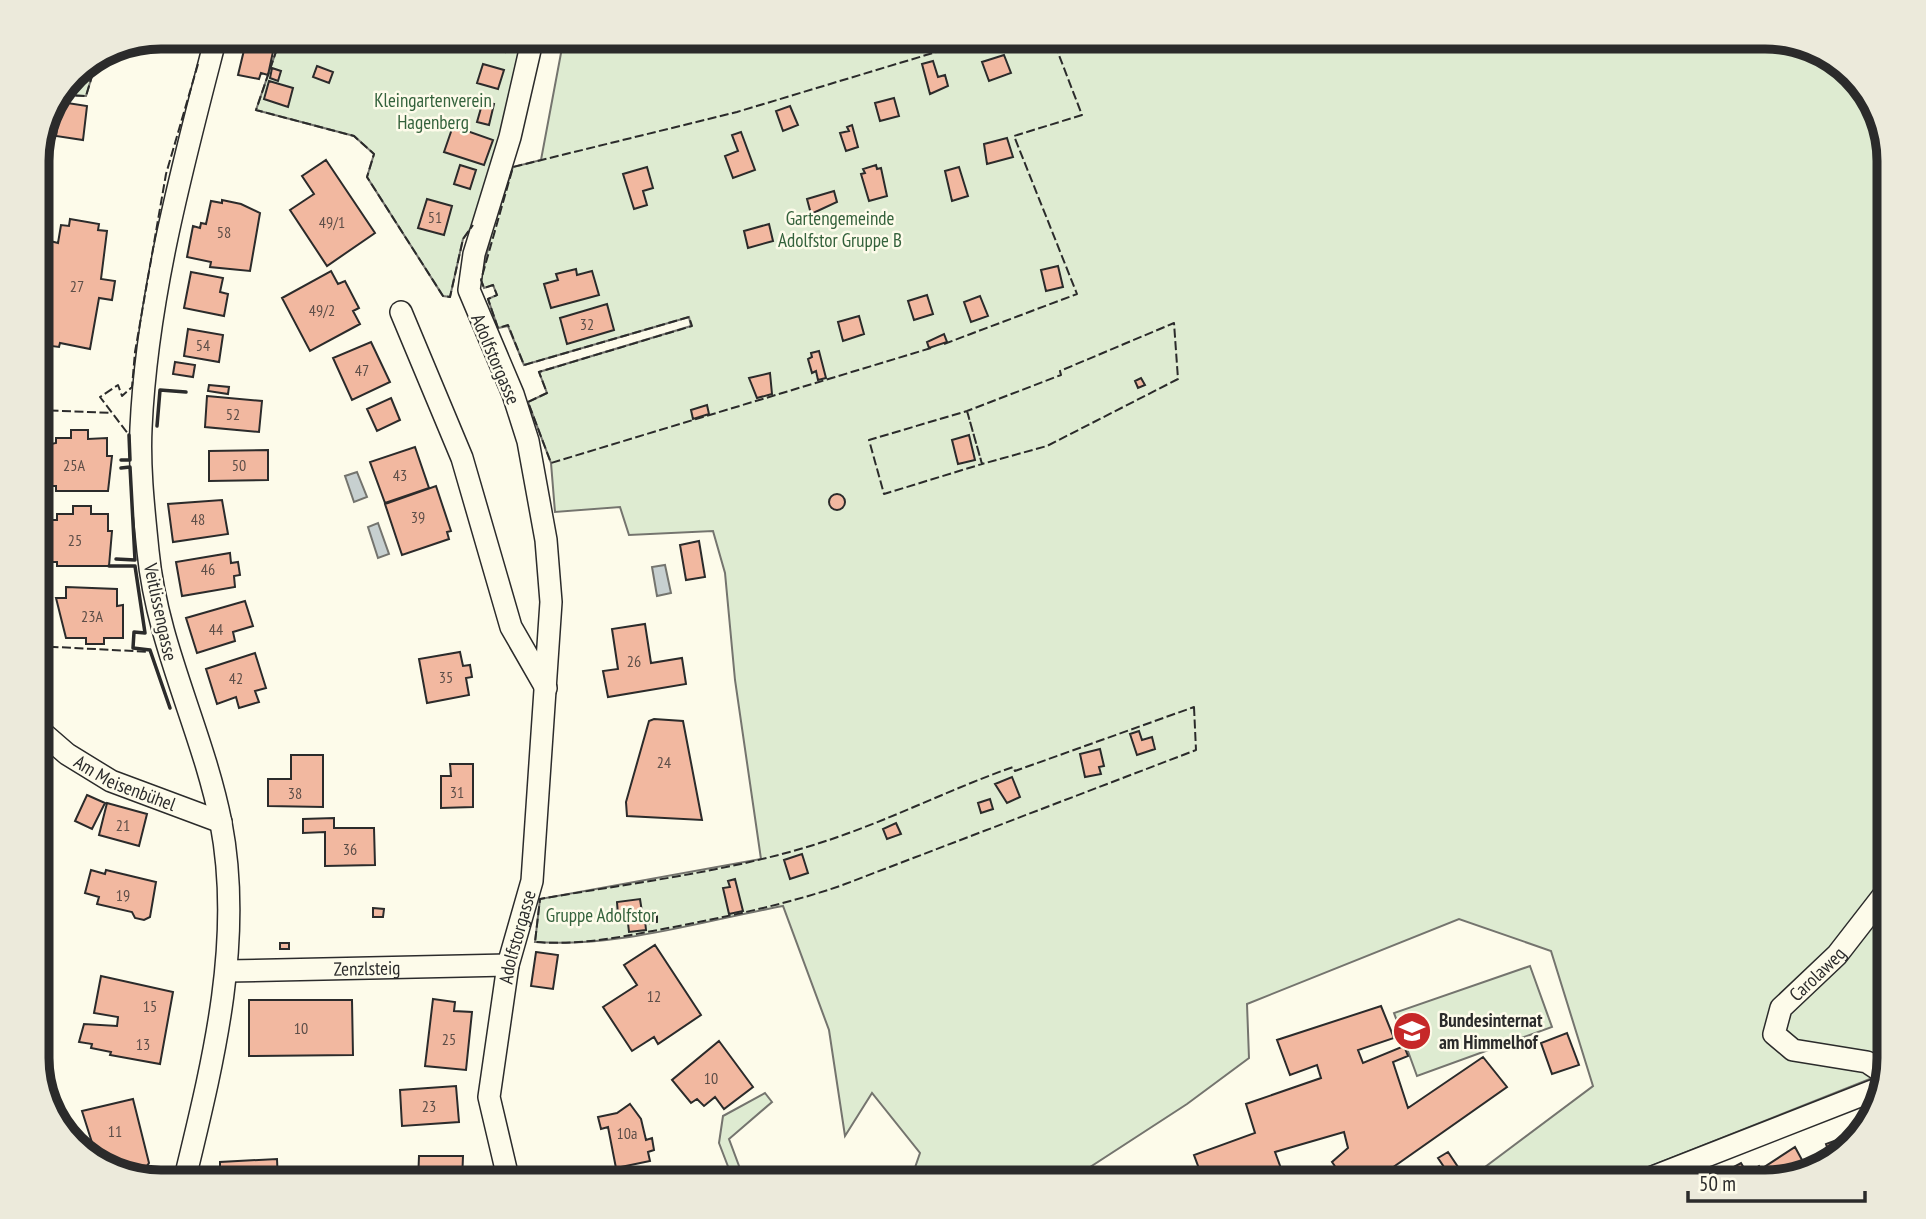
<svg xmlns="http://www.w3.org/2000/svg" width="1926" height="1219" font-family="'PT Sans Narrow',sans-serif">
<style>
.green{fill:#deebd1;stroke:#74746e;stroke-width:2}
.water{fill:#c7d0d0;stroke:#74746e;stroke-width:2}
.building{fill:#f2b8a0;stroke:#2b2b2b;stroke-width:2}
.lines{fill:none;stroke-linecap:round;stroke-linejoin:round}
.minor-casing{stroke:#2b2b2b;stroke-width:24}
.minor{stroke:#fdfbea;stroke-width:21}
.fence{stroke:#2b2b2b;stroke-width:2;stroke-dasharray:9 3.5;stroke-linecap:butt}
.wall{stroke:#2b2b2b;stroke-width:3.5}
.labels{text-anchor:middle;dominant-baseline:central;stroke-width:5;stroke-linejoin:round;paint-order:stroke}
.number-label{font-size:16px;fill:#5d4e48}
.park-label{font-size:19px;fill:#34623c;stroke:#fdfbea}
.street-label{font-size:19px;fill:#2b2b2b;stroke:#fdfbea}
.poi-label{font-size:19px;font-weight:bold;fill:#2b2b2b;stroke:#fdfbea;text-anchor:start}
.rim{fill:none;stroke:#2b2b2b;stroke-width:9}
</style>
<rect width="100%" height="100%" fill="#fdfbea"/>
<!-- green -->
<path class="green" d="M281,37H527L516,86L473,225L463,239L450,297L443,296L367,177L374,154L354,136L256,110Z
M564,37H1765L1834,57L1873,99L1889,161V1058L1885,1073L1611,1182H1465L1593,1086L1551,951L1459,919L1247,1004L1249,1058L1187,1104L1067,1182H910L920,1153L872,1093L845,1136L829,1030L783,906C702,921 617,948 535,942L540,899L761,859L735,680L725,573L713,531L629,535L620,507L555,512L551,463L528,402L547,393L539,372L691,326L689,317L524,365L508,326L498,328L488,299L497,295L493,285L484,288L481,280L492,231L513,167L541,160Z
M98,56L86,96L63,95L73,73Z
M1530,966L1552,1027L1417,1076L1394,1013Z
M765,1093L772,1102L729,1139L745,1182H734L719,1143L723,1116Z"/>
<!-- water -->
<path class="water" d="M357,472L367,497L354,502L345,476Z
M378,523L389,554L378,558L368,527Z
M665,565L671,593L657,596L652,567Z"/>
<!-- building -->
<path class="building" d="M489,37H510L505,52L486,46Z
M266,44L274,47L268,75L261,73L259,79L238,75L245,46L265,51Z
M1004,55L1011,73L989,81L982,62Z
M933,61L938,77L945,75L948,86L930,94L922,64Z
M483,64L504,70L498,89L477,83Z
M317,66L333,72L329,83L313,77Z
M272,68L281,71L278,81L270,78Z
M269,81L293,88L288,107L264,99Z
M894,98L899,116L880,121L875,103Z
M483,101L494,104L489,125L477,122Z
M61,102L87,106L83,140L56,136Z
M790,106L798,125L783,131L776,111Z
M852,125L858,147L846,151L840,133L849,131L847,127Z
M453,126L493,140L484,165L444,152Z
M741,132L755,170L733,178L725,156L738,151L732,135Z
M1007,138L1013,157L987,164L984,144Z
M326,160L375,233L327,266L290,210L314,194L302,176Z
M460,165L476,170L470,189L454,184Z
M876,165L877,169L881,168L887,196L869,201L861,174L865,173L863,169Z
M647,167L653,188L643,191L647,205L634,209L623,174Z
M959,167L968,196L952,201L945,171Z
M834,191L837,202L811,214L807,199Z
M427,199L452,206L444,235L418,228Z
M222,200L241,204L260,213L250,271L210,267L211,262L187,257L193,226L200,228L201,223L206,224L211,201L222,203Z
M70,219L99,224L98,230L107,231L101,279L115,281L112,300L99,298L90,349L60,343L59,347L43,345L47,320L39,319L42,267L46,268L50,241L58,243L61,225L69,226Z
M769,224L773,241L748,248L744,231Z
M1058,266L1063,287L1046,291L1041,270Z
M576,269L577,275L592,271L599,295L551,308L544,284L558,280L556,274Z
M331,271L338,284L345,281L359,308L353,311L360,324L310,351L282,298Z
M191,272L223,278L220,292L228,294L224,316L184,308Z
M927,295L933,314L914,320L908,301Z
M980,296L988,316L971,322L964,302Z
M607,304L614,330L567,344L560,318Z
M859,316L864,334L843,341L838,322Z
M188,329L223,335L219,362L184,356Z
M944,334L947,342L929,348L927,342Z
M371,342L390,382L352,400L333,358Z
M819,351L826,378L818,380L816,371L812,373L808,359L812,357L811,353Z
M175,362L195,365L193,377L173,374Z
M770,373L772,394L757,398L749,378Z
M1141,378L1145,385L1138,388L1135,381Z
M209,385L229,387L228,394L208,391Z
M207,396L262,401L259,432L205,427Z
M391,398L400,420L377,431L367,409Z
M707,405L709,414L693,419L691,410Z
M71,430H88V439L107,438V456H112L108,491H56V486H51V474H37V456L51,457V444L56,443V438H71Z
M969,435L975,460L958,464L952,440Z
M415,447L429,488L385,503L370,462Z
M268,450V480L209,481V451Z
M436,486L451,531L447,532L449,539L402,555L385,504Z
M829 502a8 8 0 1 1 16 0a8 8 0 1 1-16 0Z
M222,500L228,534L173,542L168,504Z
M73,506H91V514H108V531H112L109,566H57V562H52V549H37V532H51V520H57V514H73Z
M699,541L705,577L686,580L680,545Z
M230,553L231,563L238,562L240,575L234,576L235,587L182,596L176,562Z
M66,587L117,589V606L123,605V638H104V644H86V638H66L56,598H66Z
M245,601L253,626L233,632L235,641L197,653L186,618Z
M645,624L651,663L682,658L686,684L608,697L603,671L618,669L612,629Z
M460,652L463,666L470,665L472,677L466,678L469,695L427,703L419,659Z
M255,653L266,688L255,691L259,702L239,708L236,697L217,704L206,669Z
M654,719L683,721L702,820L627,816L626,802L649,721Z
M1139,731L1142,740L1152,737L1155,749L1137,755L1130,734Z
M1100,749L1104,766L1099,767L1101,774L1085,777L1080,754Z
M291,755H323V807L268,806V779H291Z
M450,764H473V807L441,808V776H451Z
M1012,777L1020,797L1007,803L995,784Z
M87,795L105,803L92,829L75,821Z
M990,799L993,809L981,813L978,803Z
M107,803L147,814L139,846L99,835Z
M334,818V828H374L375,865L325,866V832L303,833V819Z
M896,823L901,834L887,839L883,829Z
M802,854L808,873L790,879L784,860Z
M91,870L105,874L106,870L156,882L150,917L144,920L135,918L132,912L97,904L99,897L85,893Z
M735,879L743,911L729,914L723,888L730,887L728,881Z
M640,899L642,912L618,915L617,902Z
M373,908L384,909L383,917H373Z
M657,914V922L650,923V915Z
M645,920L646,930L629,932L628,923Z
M280,943H289V949H280Z
M655,945L701,1015L658,1044L654,1037L632,1051L603,1007L637,985L624,965Z
M536,952L558,955L553,989L531,986Z
M101,976L173,992L160,1064L110,1055L111,1052L91,1048L92,1044L79,1042L84,1024L117,1026L118,1017L94,1013Z
M433,999L455,1002L454,1011L472,1012L466,1070L425,1066Z
M249,1000H352L353,1055L249,1056Z
M1381,1006L1394,1038L1358,1050L1363,1063L1404,1046L1408,1056L1393,1062L1408,1108L1483,1057L1507,1087L1372,1182H1346L1332,1162L1348,1148L1344,1132L1275,1152L1286,1182H1204L1194,1155L1255,1133L1246,1104L1321,1078L1317,1065L1290,1075L1277,1040Z
M1567,1033L1579,1065L1552,1074L1541,1043Z
M719,1041L753,1087L724,1109L715,1097L704,1106L697,1099L691,1103L672,1080Z
M456,1086L459,1122L402,1126L400,1090Z
M133,1099L149,1163L139,1176L90,1159L95,1152L82,1111Z
M630,1104L641,1119L646,1140L652,1138L654,1150L648,1152L650,1161L616,1168L608,1127L601,1129L598,1117L617,1113Z
M1858,1132L1860,1135L1832,1161L1826,1144Z
M1795,1147L1808,1171L1765,1182H1752L1747,1173L1759,1166L1761,1169Z
M1448,1152L1460,1170L1450,1176L1438,1158Z
M419,1156H463L462,1182H418Z
M277,1159L278,1182H220V1162Z
M1741,1163L1752,1182H1730L1736,1179L1730,1169Z"/>
<g class="lines">
<!-- minor casing -->
<g class="minor-casing">
<g id="minor">
<path d="M401,312L462,458L511,627L546,688"/>
<path id="s1" d="M37,728L67,754L111,781L221,822"/>
<path id="s2" d="M227,971L508,965"/>
<path id="s3" d="M1885,1074L1867,1062L1793,1050L1774,1034L1781,1008L1837,955L1889,888"/>
<path d="M184,1182C212,1066 244,943 221,823C203,731 157,646 148,551C144,511 139,468 141,428C147,296 183,165 216,37"/>
<path id="s4" d="M509,1182L489,1097L508,965L532,881L551,602L546,540L528,441L513,394L469,290L474,254L510,137L533,37"/>
<path d="M1640,1182L1880,1088"/>
</g>
</g>
<!-- minor -->
<use href="#minor" class="minor"/>
<!-- fence -->
<path class="fence" d="M281,37L256,110L354,136L374,154L367,177L443,296L450,297L463,239L473,225
M63,95L86,96L98,56
M37,164H42L45,135
M944,344L1077,294L1014,136L1082,115L1052,37
M931,348L551,463L528,402L547,393L539,372L692,326L689,317L524,365L508,325L498,328L488,299L497,295L493,285L484,288L481,280L513,167L737,112L986,37
M37,410L112,413
M967,411L982,464L884,494L869,440L967,411L1061,375L1060,371L1174,323L1178,379L1047,446L982,464L967,411
M121,460H130L129,435L100,397L118,385L122,396L132,387L135,352L166,174L198,64
M37,646L151,652
M1194,707L1196,750L840,886C787,904 734,915 679,926C630,935 584,946 535,942L540,899C642,881 748,870 846,834C902,814 956,787 1013,767L1015,771Z"/>
<!-- wall -->
<path class="wall" d="M157,426L160,390L186,392
M121,460H130L129,435
M116,559L135,560L130,467L121,468
M109,566H135L145,633L134,632L133,648L150,650L170,708"/>
</g>
<!-- icons -->
<defs>
<g id="school-disc" transform="scale(2.0125)"><circle r="9.5" fill="#c62828" stroke="#fdfbea"/><path d="M0-5L7-2L0 1L-7-2ZM-4 1L0 2.5L4 1V4Q0 6-4 4Z" fill="#fff"/></g>
</defs>
<g fill-rule="evenodd">
<use href="#school-disc" x="1412" y="1031"/>
</g>
<g class="labels">
<!-- number labels -->
<g class="number-label">
<text x="435" y="217">51</text>
<text x="332" y="222">49/1</text>
<text x="224" y="232">58</text>
<text x="77" y="286">27</text>
<text x="322" y="310">49/2</text>
<text x="587" y="324">32</text>
<text x="203" y="345">54</text>
<text x="362" y="370">47</text>
<text x="233" y="414">52</text>
<text x="74" y="465">25A</text>
<text x="239" y="465">50</text>
<text x="400" y="475">43</text>
<text x="418" y="517">39</text>
<text x="198" y="519">48</text>
<text x="75" y="540">25</text>
<text x="208" y="569">46</text>
<text x="92" y="616">23A</text>
<text x="216" y="629">44</text>
<text x="634" y="661">26</text>
<text x="446" y="677">35</text>
<text x="236" y="678">42</text>
<text x="664" y="762">24</text>
<text x="457" y="792">31</text>
<text x="295" y="793">38</text>
<text x="123" y="825">21</text>
<text x="350" y="849">36</text>
<text x="123" y="895">19</text>
<text x="654" y="996">12</text>
<text x="150" y="1006">15</text>
<text x="301" y="1028">10</text>
<text x="449" y="1039">25</text>
<text x="143" y="1044">13</text>
<text x="711" y="1078">10</text>
<text x="429" y="1106">23</text>
<text x="115" y="1131">11</text>
<text x="627" y="1133">10a</text>
</g>
<!-- park labels -->
<g class="park-label">
<text x="433" y="100">Kleingartenverein<tspan x="433" dy="22">Hagenberg</tspan></text>
<text x="840" y="218">Gartengemeinde<tspan x="840" dy="22">Adolfstor Gruppe B</tspan></text>
<text x="601" y="915">Gruppe Adolfstor</text>
</g>
<!-- street labels -->
<g class="street-label">
<text transform="translate(496 359) rotate(67)">Adolfstorgasse</text>
<text transform="translate(161 612) rotate(78)">Veitlissengasse</text>
<text stroke="none"><textPath href="#s1" startOffset="105">Am Meisenbühel</textPath></text>
<text stroke="none"><textPath href="#s4" startOffset="250">Adolfstorgasse</textPath></text>
<text stroke="none"><textPath href="#s2" startOffset="140">Zenzlsteig</textPath></text>
<text stroke="none"><textPath href="#s3" startOffset="198">Carolaweg</textPath></text>
</g>
<!-- poi labels -->
<g class="poi-label">
<text x="1439" y="1020">Bundesinternat<tspan x="1439" dy="22">am Himmelhof</tspan></text>
</g>
</g>
<!-- crop -->
<path d="M0 0H1926V1219H0ZM161 49H1765A112 112 0 0 1 1877 161V1058A112 112 0 0 1 1765 1170H161A112 112 0 0 1 49 1058V161A112 112 0 0 1 161 49Z" fill="#eceadb" fill-rule="evenodd"/>
<path class="rim" d="M161 49H1765A112 112 0 0 1 1877 161V1058A112 112 0 0 1 1765 1170H161A112 112 0 0 1 49 1058V161A112 112 0 0 1 161 49Z"/>
<!-- scale -->
<path d="M1688 1191v10h177v-10" fill="none" stroke="#2b2b2b" stroke-width="3.5"/>
<text x="1699" y="1191" font-size="21" fill="#2b2b2b" stroke="#fdfbea" stroke-width="5" paint-order="stroke">50 m</text>
</svg>
